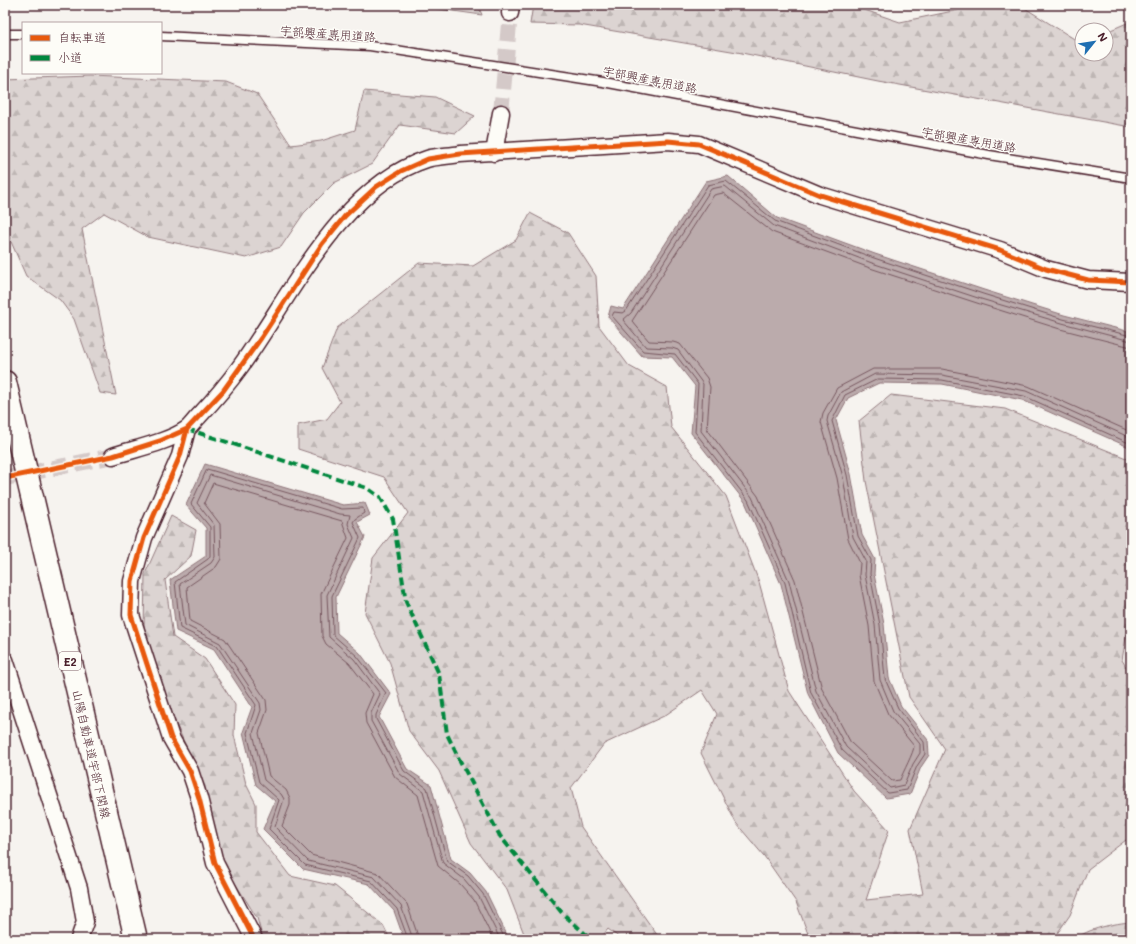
<svg xmlns="http://www.w3.org/2000/svg" width="1136" height="944" font-family="Mali,'Klee One',sans-serif">
<style>
.forest{fill:url(#forest-firs);stroke:#937a7e}
.water{fill:#bbabac;stroke:#8e7378}
.lines{fill:none;stroke-linecap:round;stroke-linejoin:round}
.shore{stroke:#77575f;stroke-width:1}
.minor-tunnel{stroke:#d4c9c8;stroke-width:16;stroke-dasharray:16 8;stroke-linecap:butt}
.service-casing{stroke:#4a1f2b;stroke-width:11}
.minor-casing{stroke:#4a1f2b;stroke-width:19}
.motorway-casing{stroke:#4a1f2b;stroke-width:25}
.service{stroke:#fdfcf7;stroke-width:8}
.minor{stroke:#fdfcf7;stroke-width:16}
.motorway{stroke:#fdfcf7;stroke-width:22}
.quiet{stroke:#00873e;stroke-width:4;stroke-dasharray:8 4;stroke-linecap:butt}
.cycleway-casing{stroke:#fdfcf7;stroke-width:8}
.cycleway{stroke:#e8590c;stroke-width:5}
.labels{text-anchor:middle;dominant-baseline:central;stroke-width:3;stroke-linejoin:round;paint-order:stroke}
.shield{fill:#fdfcf7;stroke:#806168;stroke-width:1}
.shield-label{font-size:11px;font-weight:bold;fill:#4a1f2b}
.street-label{font-size:12px;fill:#4a1f2b;stroke:#fdfcf7}
</style>
<defs>
<pattern id="forest-firs" width="22" height="20" patternUnits="userSpaceOnUse"><rect width="22" height="20" fill="#dcd4d2"/><path d="M5 1l3.5 6h-7zM16 11l3.5 6h-7z" fill="#beb6b4"/></pattern>
</defs>
<rect width="100%" height="100%" fill="#f6f3ef"/>
<filter id="ink" filterUnits="userSpaceOnUse"><feTurbulence type="fractalNoise" baseFrequency=".025" numOctaves="2"/><feDisplacementMap in="SourceGraphic" scale="8" xChannelSelector="R" yChannelSelector="G"/><feConvolveMatrix kernelMatrix="1 2 1 2 8 2 1 2 1" color-interpolation-filters="sRGB"/></filter>
<g filter="url(#ink)">
<!-- forest -->
<path class="forest" d="M410,5H478L482,15Z
M533,5H850L900,22L958,10L959,5H1020L1079,42L1082,41V54H1106V32L1127,23L1131,18V127L878,81L737,52L579,25L530,24Z
M90,76L226,82L257,94L291,145L321,141L355,130L364,91L435,97L475,116L456,133L400,125L372,164L334,183L304,213L281,247L246,258L148,237L104,213L82,229L116,395L100,393L74,319L60,300L26,276L5,228V79Z
M530,213L568,233L596,276L599,326L629,366L667,387L671,427L726,496L759,582L789,691L854,791L889,830L866,900L923,894L910,829L945,749L909,697L866,481L859,421L891,395L1005,409L1131,460V609L1122,660L1131,675V843L1126,840L1088,869L1070,915L1054,938L810,939L796,902L764,856L736,823L701,753L717,714L702,690L664,716L604,744L571,788L581,827L660,939H621L608,929L600,939H526L507,890L471,843L439,771L409,731L390,663L365,613L373,558L408,513L384,477L298,449V425L327,419L340,402L322,368L337,328L419,263L473,266L516,240Z
M171,516L196,530L191,556L165,580L173,637L205,659L235,705L234,735L246,784L256,804V832L290,876L335,886L383,925L390,939H263L257,918L230,875L216,844L205,788L176,724L152,663L144,629L145,574Z
M1131,922V939H1076C1086,929 1116,923 1131,922Z"/>
<!-- water -->
<path class="water" d="M728,176L777,218L875,254L984,290L1064,315L1131,332V448L1022,400L942,384L879,383L848,398L836,420L851,474L862,535L875,559L874,574L884,624L889,678L901,706L928,740L929,755L921,767L910,794L886,798L838,753L808,694L781,584L745,502L691,433L695,386L672,357L642,356L608,317L611,306L623,309L706,181Z
M205,464L343,505L365,503L370,515L357,522L365,537L336,597L337,633L360,653L391,694L379,717L407,769L431,785L451,859L470,873L486,892L509,939H404L394,911L369,884L303,869L263,829L275,801L256,785L243,732L252,707L214,649L176,631L170,580L206,556V528L186,505Z"/>
<g class="lines">
<!-- shore -->
<path class="shore" d="M1131,336L1063,319L983,294L874,258L775,221L726,181L708,185L626,311L623,313L614,312L612,316L643,351L675,354L698,384L695,432L748,500L785,583L811,693L842,750L888,793L907,790L917,766L925,754L924,742L898,708L885,679L880,625L870,574L871,560L858,536L847,475L832,421L845,395L878,379L942,380L1024,396L1131,444
M1131,341L1062,323L981,299L872,263L774,226L725,186L711,189L631,313L623,320L646,347L672,348L678,350L703,384L701,431L752,497L789,581L816,691L846,747L890,788L904,785L913,764L920,753V744L893,711L880,680L875,625L865,575L866,561L853,537L843,477L827,421L828,416L841,392L875,374L942,375L1026,391L1131,438
M1131,347L1060,329L980,304L870,268L772,232L723,193L714,195L632,321L649,341L673,342L680,344L707,378L710,387L707,429L758,496L795,580L822,689L851,743L892,781L900,780C903,772 914,752 914,746L888,714L874,681L869,626L859,575L860,563L848,539L837,478L821,422L823,413L837,388L873,369H942L1028,386L1131,432
M408,939L397,909L371,881L305,865L269,829L279,800L259,782L247,733L256,705L217,646L180,628L175,582L208,559L210,556V527L191,504L207,469L342,509L363,508L364,513L355,519L353,522L360,538L332,596L333,635L357,656L386,693L376,715V719L404,771L427,788L447,861L468,876L483,894L505,939
M413,939L401,906L374,877L308,861L275,827L284,799L281,794L264,780L253,733L261,710L260,703L220,643L185,625L180,584L211,563L215,557L214,525L197,503L210,475L340,514L350,515L348,524L354,538L327,595L329,637L354,659L380,694L371,713V721L400,774L423,791L443,863L464,879L479,897L500,939
M419,939L407,904L378,873L311,855L282,826L290,805V798L286,790L269,776L259,733L267,710L266,700L225,639L190,621L187,587L216,567L221,559L220,524L204,503L213,483L342,521L348,538L321,594L322,636L326,644L349,663L373,694L365,713L366,723L395,777L418,795L438,866L460,884L474,900L493,939"/>
<!-- minor-tunnel -->
<path class="minor-tunnel" d="M501,113L510,13
M5,478L113,456"/>
<!-- service casing -->
<g class="service-casing">
<path id="service" d="M5,34H23
M161,36L370,46L603,82L989,155L1131,178"/>
</g>
<!-- minor casing -->
<g class="minor-casing">
<path id="minor" d="M510,13L511,5
M494,153L501,113
M187,429L180,456L144,538L132,581L131,615L171,738L190,771L199,798L215,863L254,939
M113,456C134,449 169,442 187,429C191,426 195,420 199,416C214,400 227,385 240,367C290,298 340,187 427,159C437,156 450,156 460,154L668,141L699,144L820,195L1000,250L1046,269L1088,280L1131,282
M5,660L79,888L85,922L79,939"/>
</g>
<!-- motorway casing -->
<g class="motorway-casing">
<path id="motorway" d="M5,382L136,939"/>
</g>
<!-- service -->
<use href="#service" class="service"/>
<!-- minor -->
<use href="#minor" class="minor"/>
<!-- motorway -->
<use href="#motorway" class="motorway"/>
<!-- quiet -->
<path class="quiet" d="M187,429L367,488L380,497L393,519L406,602L439,674L447,734L459,759L500,836L563,914L591,939"/>
<!-- cycleway casing -->
<g class="cycleway-casing">
<path id="cycleway" d="M187,429L180,456L144,538L132,581L131,615L171,738L190,771L199,798L215,863L254,939
M5,478L113,456L160,441L187,429L223,391L261,338L322,244L345,216L376,187L401,171L428,159L460,154L668,141L699,144L820,195L1000,250L1046,269L1088,280L1131,282"/>
</g>
<!-- cycleway -->
<use href="#cycleway" class="cycleway"/>
</g>
</g>
<g class="labels">
<!-- shield labels -->
<rect class="shield" x="59" y="652" width="22" height="18" rx="3"/>
<g class="shield-label">
<text x="70" y="661">E2</text>
</g>
<!-- street labels -->
<g class="street-label">
<text transform="translate(328 33) rotate(4)">宇部興産専用道路</text>
<text transform="translate(650 79) rotate(11)">宇部興産専用道路</text>
<text transform="translate(969 139) rotate(10)">宇部興産専用道路</text>
<text transform="translate(92 754) rotate(77)">山陽自動車道宇部下関線</text>
</g>
</g>
<!-- margin -->
<rect width="1136" height="944" fill="none" stroke="#fdfcf7" stroke-width="20"/>
<rect x="10" y="10" width="1116" height="924" fill="none" stroke="#4a1f2b" stroke-width="1.5" filter="url(#ink)"/>
<!-- legend -->
<rect x="22" y="22" width="140" height="52" fill="#fdfcf7" stroke="#b5a4a5"/>
<rect x="30" y="35" width="20" height="6" fill="#e8590c" stroke="#b5a4a5"/>
<text x="58" y="42" font-size="12" fill="#4a1f2b">自転車道</text>
<rect x="30" y="55" width="20" height="6" fill="#00873e" stroke="#b5a4a5"/>
<text x="58" y="62" font-size="12" fill="#4a1f2b">小道</text>
<!-- north arrow -->
<g transform="translate(1094 42) rotate(60)"><circle r="19" fill="#fdfcf7" stroke="#b5a4a5"/>
<path d="M0-3L7 15L0 10L-7 15Z" fill="#1f6fb2"/>
<text y="-6" font-size="11" font-weight="bold" text-anchor="middle" fill="#4a1f2b">N</text>
</g>
</svg>
